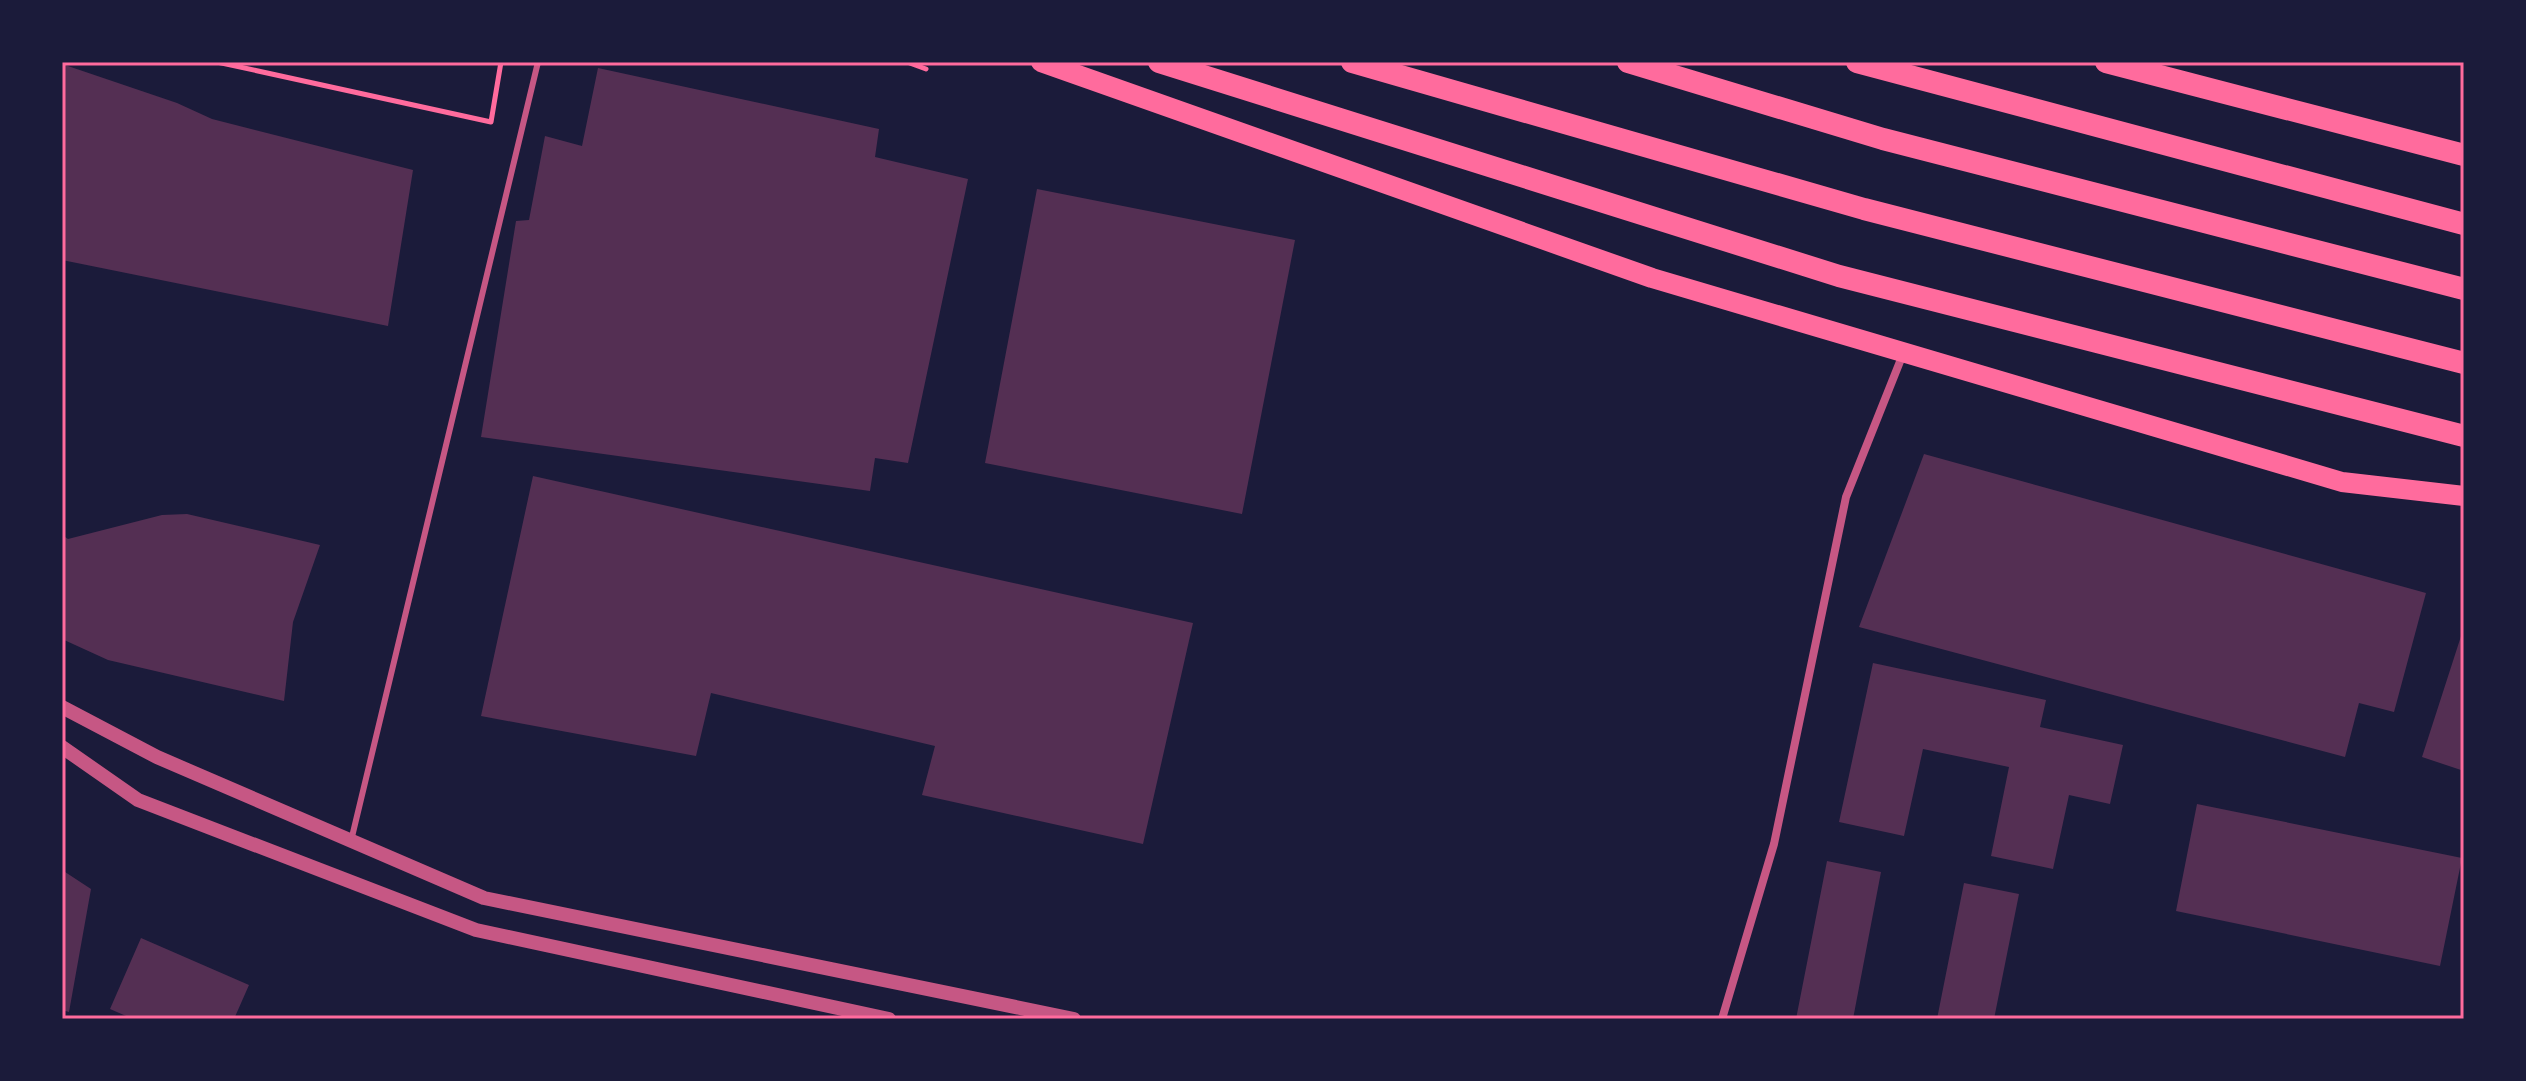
<svg xmlns="http://www.w3.org/2000/svg" width="2526" height="1081" font-family="'Alegreya Sans',sans-serif">
<style>
.building{fill:#542f53}
.lines{fill:none;stroke-linecap:round;stroke-linejoin:round}
.path{stroke:#ff6b9d;stroke-width:5}
.service{stroke:#c65784;stroke-width:6}
.minor{stroke:#c65784;stroke-width:8}
.tertiary{stroke:#c65784;stroke-width:14}
.primary{stroke:#ff6b9d;stroke-width:20}
.trunk{stroke:#ff6b9d;stroke-width:22}
.neatline{fill:none;stroke:#ff6b9d;stroke-width:3}
</style>
<rect width="100%" height="100%" fill="#1b1b3a"/>
<!-- building -->
<path class="building" d="M62,64L177,103L212,119L413,170L388,326L62,260Z
M598,68L879,129L875,157L968,179L908,463L875,458L870,491L481,437L516,221L529,220L545,136L582,146Z
M1037,189L1295,240L1242,514L985,463Z
M1924,454L2426,593L2394,712L2359,703L2345,757L1859,627Z
M533,476L1193,623L1143,844L922,795L935,746L711,693L696,756L481,716Z
M187,514L320,545L293,622L284,701L108,660L62,639V535L68,539L162,515Z
M2463,630L2464,631V771L2422,757Z
M1873,663L2046,700L2040,727L2123,745L2110,804L2069,795L2053,869L1991,856L2009,767L1923,749L1904,836L1839,822Z
M2197,804L2462,858L2440,966L2176,911Z
M1827,861L1881,872L1853,1019H1796Z
M62,870L91,889L69,1012L62,1010Z
M1964,883L2019,894L1994,1019H1937Z
M141,938L249,985L234,1019H133L110,1009Z"/>
<g class="lines">
<!-- path -->
<path class="path" d="M217,62L491,122L501,62
M907,62L926,69"/>
<!-- service -->
<path class="service" d="M351,841L538,62"/>
<!-- minor -->
<path class="minor" d="M1722,1019L1774,844L1846,497L1903,354"/>
<!-- tertiary -->
<path class="tertiary" d="M62,707L157,757L484,898L1074,1019
M62,747L138,800L476,930L889,1019"/>
<!-- primary -->
<path class="primary" d="M1041,62L1652,278L2342,482L2464,496"/>
<!-- trunk -->
<path class="trunk" d="M1159,62L1839,276L2464,436
M1352,62L1864,209L2464,363
M1628,62L1883,139L2464,289
M1857,62L2464,224
M2106,62L2464,155"/>
</g>
<!-- border -->
<rect width="2526" height="1081" fill="none" stroke="#1b1b3a" stroke-width="128"/>
<rect x="64" y="64" width="2398" height="953" class="neatline"/>
</svg>
